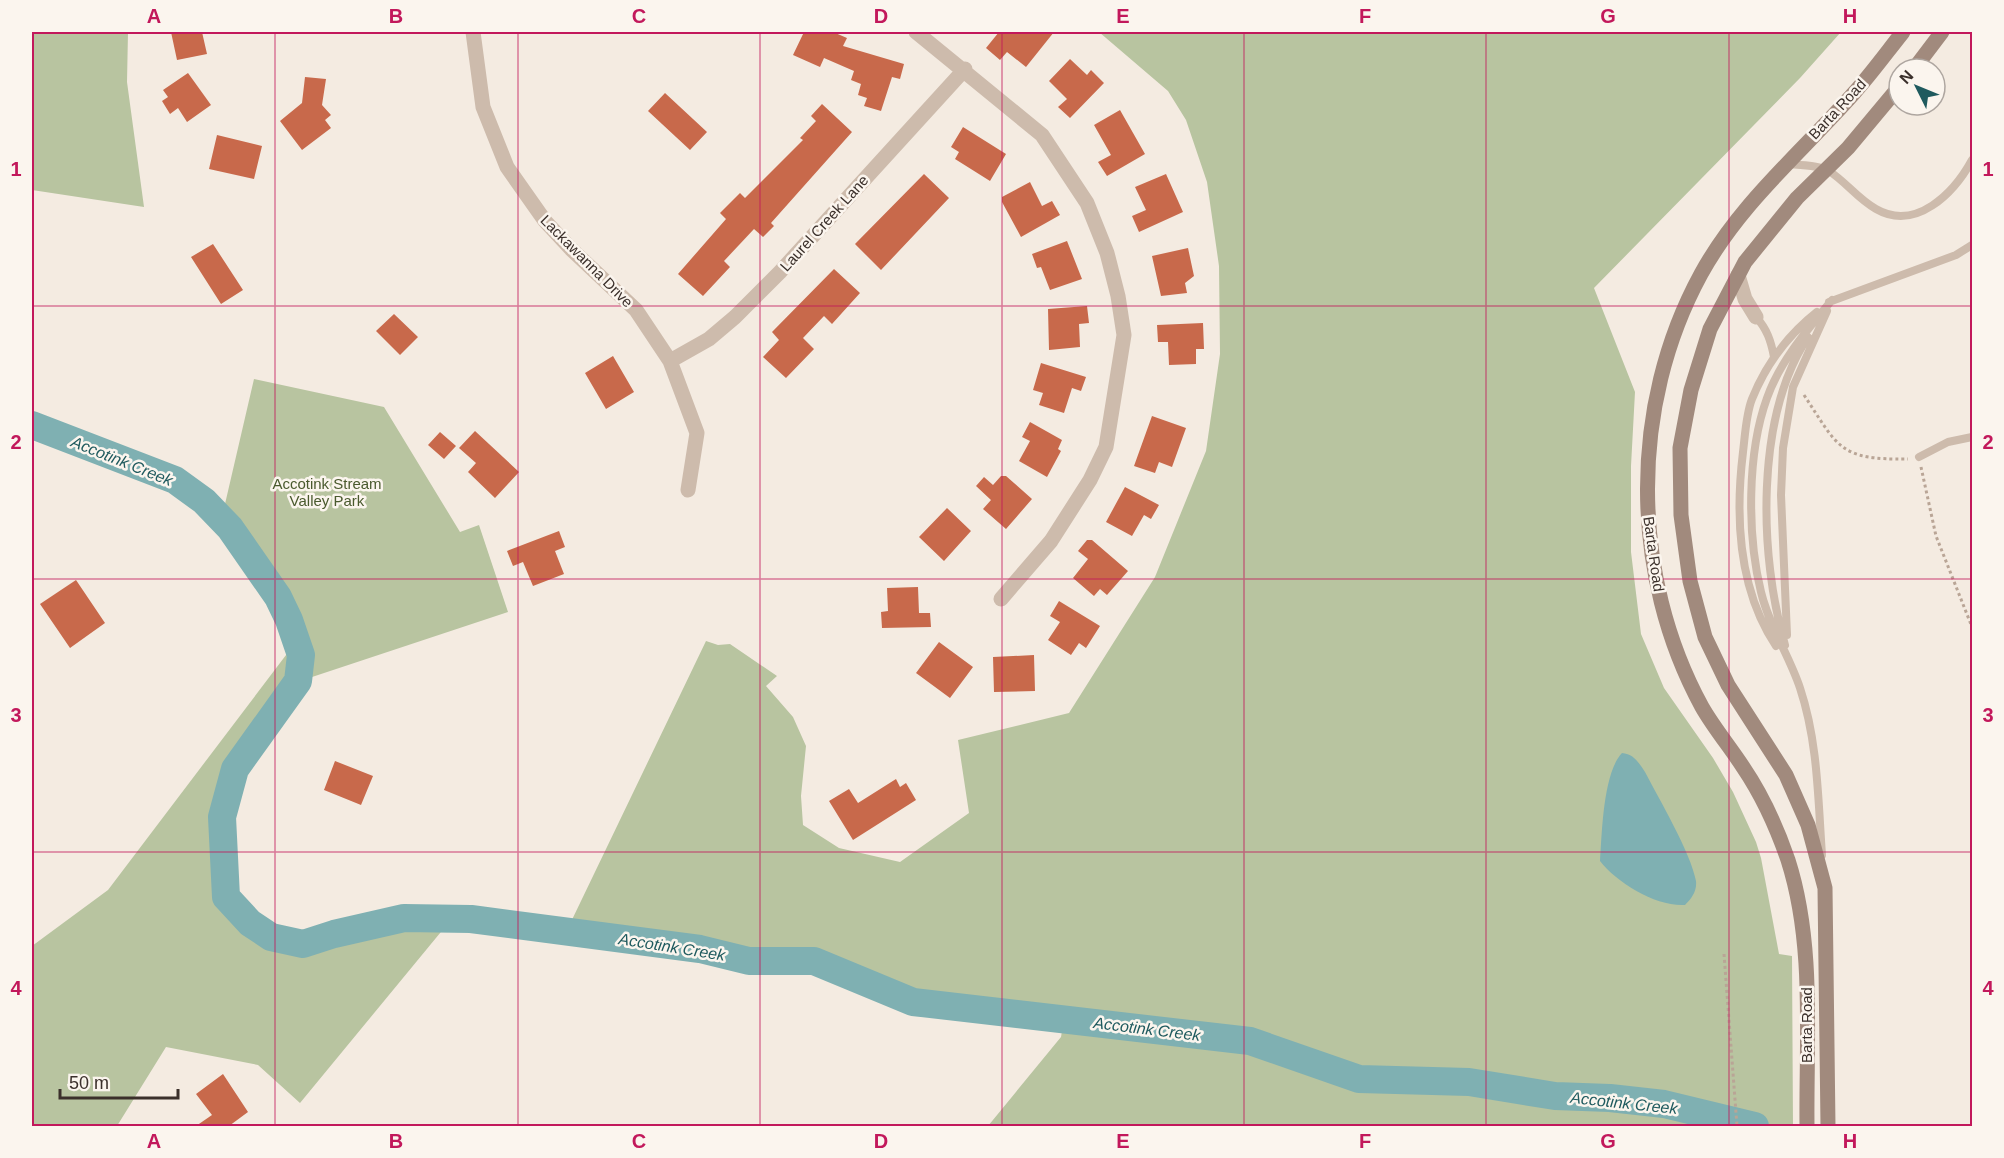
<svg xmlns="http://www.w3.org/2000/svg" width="2004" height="1158" font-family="Arial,sans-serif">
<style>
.green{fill:#b8c4a0}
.water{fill:#7fb0b2}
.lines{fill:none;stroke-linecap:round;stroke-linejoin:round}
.river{stroke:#7fb0b2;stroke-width:28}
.building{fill:#c8694b}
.path{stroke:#b9a596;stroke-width:3;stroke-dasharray:3 3;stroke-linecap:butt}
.lane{stroke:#cdbbac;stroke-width:8}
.street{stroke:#cdbbac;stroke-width:15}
.secondary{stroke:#a18a7d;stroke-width:15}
.grid{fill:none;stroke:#c2185b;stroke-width:1.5;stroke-opacity:0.55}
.labels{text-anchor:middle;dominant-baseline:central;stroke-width:5;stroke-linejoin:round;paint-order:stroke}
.street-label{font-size:15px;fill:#3b302b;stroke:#fbf5ee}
.park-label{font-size:15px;fill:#4a5a2e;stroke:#fbf5ee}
.water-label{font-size:16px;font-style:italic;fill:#1f5a5e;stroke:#fbf5ee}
.neatline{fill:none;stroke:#c2185b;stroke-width:2}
.grid-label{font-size:20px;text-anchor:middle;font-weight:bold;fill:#c2185b}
</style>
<rect width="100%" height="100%" fill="#f4ebe1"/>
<!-- green -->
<path class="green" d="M32,32H128L127,82L144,207L32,190Z
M1099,32H1841L1800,78L1594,288L1635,392L1631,466V552L1641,634L1664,688L1713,758L1733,792L1756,842L1761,858L1779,954L1792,956L1793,1126H988L1061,1037L1064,1019L913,1002L773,947L739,948L711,940L569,926L706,641L718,645L730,644L777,676L766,686L793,717L806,746L801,796L803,825L839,848L900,862L969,813L958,740L1069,713L1155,577L1206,451L1220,354L1219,266L1207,182L1186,120L1168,91Z
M254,379L384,407L460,532L479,525L508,612L306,679L228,791L236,904L285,939L419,905L459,910L300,1103L258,1065L166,1047L117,1126H32V946L108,890L305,630L225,504Z"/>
<!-- water -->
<path class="water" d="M1622,753C1634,754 1639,763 1645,772C1659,799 1691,853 1696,881C1697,891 1692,898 1685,905C1657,907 1617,883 1600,861C1602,833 1603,773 1622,753Z"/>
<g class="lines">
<!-- river -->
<path class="river" d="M32,425L175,480L204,501L230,528L278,597L289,620L301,655L298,681L235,769L222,817L226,897L250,923L271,937L303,944L334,934L404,918L471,919L700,949L749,961H814L913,1002L1250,1041L1359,1079L1469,1082L1555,1096L1610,1098L1664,1104L1755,1126"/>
</g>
<!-- building -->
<path class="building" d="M171,32H202L207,54L177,60Z
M804,32H833L847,38L843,46L904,64L900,79L892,77L881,111L864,106L867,98L858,95L861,84L851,80L854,71L824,58L820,67L793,55Z
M999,32H1054L1026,67L1007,52L1000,60L986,48Z
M1070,59L1087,75L1091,70L1104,83L1070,118L1058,107L1067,99L1049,81Z
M188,73L211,105L187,122L178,108L170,114L162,101L168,97L163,90Z
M305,77L326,79L322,105L331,115L325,120L331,128L302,150L280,121L302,103Z
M665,93L707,132L690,150L648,111Z
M822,104L852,132L771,223L774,226L763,237L754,229L724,261L730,267L703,296L678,274L726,219L720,213L740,193L745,198L803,140L800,138L816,121L811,116Z
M1120,110L1145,154L1107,176L1098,162L1111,155L1094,125Z
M963,127L1006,154L990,181L955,159L959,152L951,147Z
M217,135L262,146L254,179L209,169Z
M924,174L949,198L881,270L855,244Z
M1166,174L1183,212L1139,232L1132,216L1146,210L1135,187Z
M1030,182L1042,206L1052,201L1060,215L1021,237L1002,202V197Z
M1067,241L1082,279L1050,290L1041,267L1037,268L1032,254Z
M213,244L243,290L221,304L191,257Z
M1188,248L1194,276L1185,283L1187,293L1161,296L1152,256Z
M834,269L860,293L832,324L824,316L803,338L814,349L786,378L763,357L779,340L772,332Z
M1087,306L1089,323L1079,324L1080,347L1049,350L1048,309Z
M394,314L418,337L400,355L376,331Z
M1203,323L1204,349H1196V364L1169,365L1168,342H1158L1157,325Z
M613,356L634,392L606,409L585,373Z
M1041,363L1086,377L1081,391L1072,388L1064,413L1039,405L1043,393L1033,390Z
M1152,416L1186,428L1172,467L1159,462L1155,473L1134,466Z
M1030,422L1062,440L1058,449L1061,451L1047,477L1019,461L1030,441L1022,437Z
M475,431L519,472L495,498L468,472L476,463L459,448Z
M440,432L456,446L444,459L428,445Z
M1001,476H1006L1032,499L1006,529L983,509L991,500L976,486L984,477L993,485Z
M1125,487L1159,505L1151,519L1144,515L1132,536L1106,522Z
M947,508L971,531L944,561L919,537Z
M559,531L565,547L555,551L564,574L533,586L523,562L513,566L507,551Z
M1087,540H1092L1128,571L1107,595L1100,589L1094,596L1073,578L1088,559L1078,551Z
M76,580L105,623L70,648L40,604Z
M918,587L919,613H930L931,627L882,628L881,612L888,611L887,588Z
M1059,601L1100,626L1086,648L1079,643L1071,655L1048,640L1060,622L1050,616Z
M939,642L973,667L950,698L916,673Z
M1034,655L1035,691L994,692L993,657Z
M335,761L373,776L361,805L324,790Z
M896,779L900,787L906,783L916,800L853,840L829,801L849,789L858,803Z
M223,1074L248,1112L229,1126H196L212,1115L196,1094Z"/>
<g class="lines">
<!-- path -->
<path class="path" d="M1804,395C1839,448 1839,460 1908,459
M1921,467L1936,536L1972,627
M1724,954L1737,1126"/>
<!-- lane -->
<path class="lane" d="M1787,164C1799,165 1819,165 1829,171C1846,182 1858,199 1876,209C1916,232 1954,193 1972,160
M1829,302L1956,255L1972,245
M1756,317C1767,329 1771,341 1774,357
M1919,457L1948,442L1972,437
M1787,635L1781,495L1783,448L1793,387L1827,311
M1785,645C1759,556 1755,417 1808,337
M1776,646C1738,589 1735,518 1743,452C1745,436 1746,414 1752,399C1766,364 1788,335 1817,312
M1822,855C1818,799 1818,742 1800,688C1789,655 1769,626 1761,592C1747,535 1747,453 1767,398C1780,361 1808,329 1832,300"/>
<!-- street -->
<path class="street" d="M473,32L483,107L507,167L545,221L571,249L636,310L670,361L697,433L688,490
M916,32L1042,135L1087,203L1107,253L1118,296L1124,335L1106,447L1090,480L1051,541L1001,599
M1738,275L1745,299L1756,317
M670,361L709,339L735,317L780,272L965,69"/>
<!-- secondary -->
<path class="secondary" d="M1914,69L1942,32
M1807,1126C1806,1039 1815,944 1788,860C1777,828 1762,795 1743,767C1730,747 1714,728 1702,707C1630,575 1629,406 1701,274C1740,203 1801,153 1854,93C1871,74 1887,52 1903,32
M1828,1126L1825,888L1808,825L1786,775L1728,685L1705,637L1690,581L1681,515L1680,448L1691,390L1710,329L1745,262L1797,198L1848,148L1899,87"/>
</g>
<!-- grid -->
<path class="grid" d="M275,32V1126M518,32V1126M760,32V1126M1002,32V1126M1244,32V1126M1486,32V1126M1729,32V1126M32,306H1972M32,579H1972M32,852H1972"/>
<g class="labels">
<!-- street labels -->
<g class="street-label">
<text transform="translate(1837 109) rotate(-47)">Barta Road</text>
<text transform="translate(824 223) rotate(-48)">Laurel Creek Lane</text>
<text transform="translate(587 261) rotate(45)">Lackawanna Drive</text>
<text transform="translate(1654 554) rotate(82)">Barta Road</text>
<text transform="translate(1806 1025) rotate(-90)">Barta Road</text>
</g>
<!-- park labels -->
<g class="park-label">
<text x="327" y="483">Accotink Stream<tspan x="327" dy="17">Valley Park</tspan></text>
</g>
<!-- water labels -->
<g class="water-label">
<text transform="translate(122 461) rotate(22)">Accotink Creek</text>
<text transform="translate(672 947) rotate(9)">Accotink Creek</text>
<text transform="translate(1147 1029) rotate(7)">Accotink Creek</text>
<text transform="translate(1624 1103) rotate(6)">Accotink Creek</text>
</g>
</g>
<!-- border -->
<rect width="2004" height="1158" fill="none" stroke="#fbf5ee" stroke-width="66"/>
<!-- north arrow -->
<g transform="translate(1917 87) rotate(313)"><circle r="28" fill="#fbf5ee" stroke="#aea6a0" stroke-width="1.5"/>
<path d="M0-4.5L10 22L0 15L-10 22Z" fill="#1f5a5e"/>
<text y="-9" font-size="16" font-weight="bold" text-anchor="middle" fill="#3b302b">N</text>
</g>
<!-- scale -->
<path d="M60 1089v9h118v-9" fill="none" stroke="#3b302b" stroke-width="3"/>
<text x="69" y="1089" font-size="18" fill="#3b302b" stroke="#fbf5ee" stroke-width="4.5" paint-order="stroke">50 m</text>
<rect x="33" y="33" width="1938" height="1092" class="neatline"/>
<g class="grid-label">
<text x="154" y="23">A</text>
<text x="396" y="23">B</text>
<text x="639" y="23">C</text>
<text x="881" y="23">D</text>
<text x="1123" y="23">E</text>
<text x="1365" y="23">F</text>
<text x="1608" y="23">G</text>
<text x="1850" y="23">H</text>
<text x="16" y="176">1</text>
<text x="1988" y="176">1</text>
<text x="16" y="449">2</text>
<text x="1988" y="449">2</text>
<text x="16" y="722">3</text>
<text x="1988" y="722">3</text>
<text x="16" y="995">4</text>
<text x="1988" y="995">4</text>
<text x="154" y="1148">A</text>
<text x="396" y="1148">B</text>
<text x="639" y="1148">C</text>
<text x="881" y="1148">D</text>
<text x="1123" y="1148">E</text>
<text x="1365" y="1148">F</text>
<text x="1608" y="1148">G</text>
<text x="1850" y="1148">H</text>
</g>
</svg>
